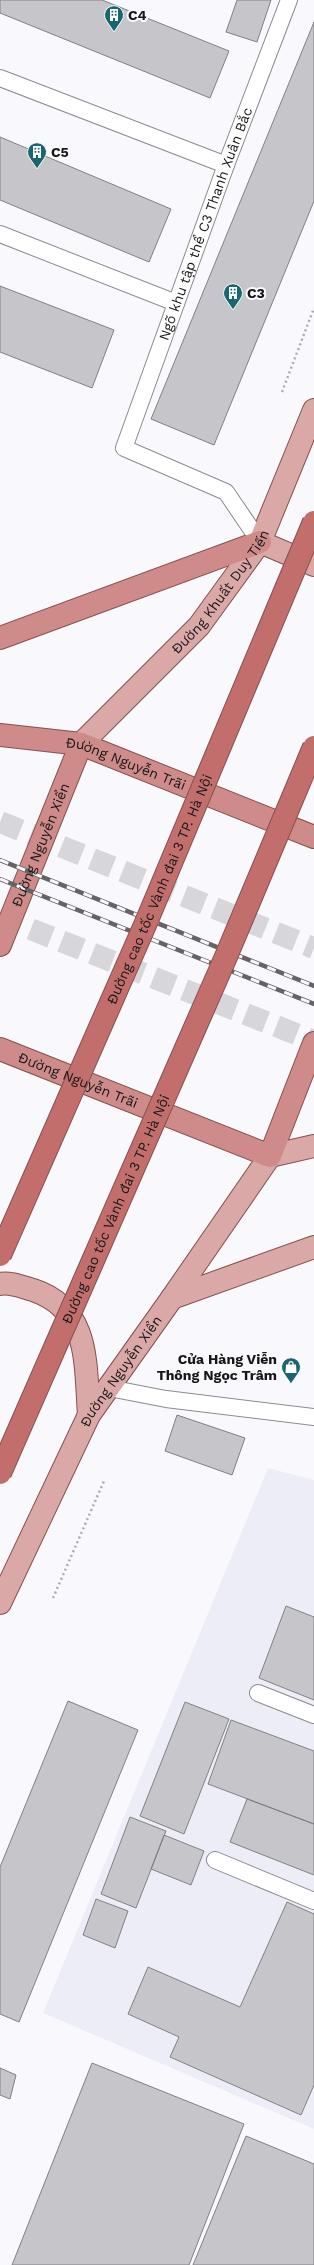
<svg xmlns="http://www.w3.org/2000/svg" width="314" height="2265" font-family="'Work Sans',sans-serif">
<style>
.built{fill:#ededf7}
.building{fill:#c6c6ca;stroke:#818185}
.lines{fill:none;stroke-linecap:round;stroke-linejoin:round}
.primary-tunnel{stroke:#d7d7db;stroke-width:22;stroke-dasharray:22 11;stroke-linecap:butt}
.service-casing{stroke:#8c8c90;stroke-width:18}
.primary-casing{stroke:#86504f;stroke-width:24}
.trunk-casing{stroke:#86504f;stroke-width:24}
.path{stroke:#adadb0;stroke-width:2.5;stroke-dasharray:2 3;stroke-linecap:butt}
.service{stroke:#fff;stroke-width:16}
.primary{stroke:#daa8a7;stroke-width:22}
.trunk{stroke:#ce8b8a;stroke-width:22}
.rail-casing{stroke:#646466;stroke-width:4.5}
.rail{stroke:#f9f9fd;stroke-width:3;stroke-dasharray:9;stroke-linecap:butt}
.motorway-bridge-casing{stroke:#86504f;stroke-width:24;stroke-linecap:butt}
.motorway-bridge{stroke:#c26e6d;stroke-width:22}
.labels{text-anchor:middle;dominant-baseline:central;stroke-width:4;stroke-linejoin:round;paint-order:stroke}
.poi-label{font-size:14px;font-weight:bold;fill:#171718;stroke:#f9f9fd;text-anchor:start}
.street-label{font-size:14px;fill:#171718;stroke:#f9f9fd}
</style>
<rect width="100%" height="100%" fill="#f9f9fd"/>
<!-- built -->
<path class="built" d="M268,1468L314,1480V2129L43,2013Z"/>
<!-- building -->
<path class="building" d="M0,0H102L229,51L210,98L0,13Z
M237,0H271L257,42L226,32Z
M314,22V201L214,445L151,419Z
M0,137L171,209L149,262L0,200Z
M0,286L114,330L92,388L0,352Z
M177,1415L245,1438L232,1475L165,1451Z
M286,1606L314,1617V1700L259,1678Z
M68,1701L138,1730L19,2022L0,2014V1867Z
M185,1702L229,1719L184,1834L140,1816Z
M231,1720L314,1751V1824L208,1784Z
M247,1799L314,1824V1875L230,1842Z
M130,1817L166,1831L136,1908L101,1894Z
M164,1835L204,1851L191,1885L151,1869Z
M96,1899L128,1911L115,1948L83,1935Z
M287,1902L314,1914V2085L301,2115L170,2057L179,2037L128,2014L148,1967L240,2007Z
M92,2063L244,2124L189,2265H12Z
M0,2068L16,2075L10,2099L0,2095Z
M246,2136L314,2164V2265H193Z"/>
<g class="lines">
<!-- primary-tunnel -->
<path class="primary-tunnel" d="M0,822L314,948
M0,917L314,1041"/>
<!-- service casing -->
<g class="service-casing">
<g id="service">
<path d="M0,78L226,165"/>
<path d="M0,234L176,303"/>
<path id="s1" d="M260,542L226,492L124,448L226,165L289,0"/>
<path d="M109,1388L166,1399L314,1417"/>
<path d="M258,1693L314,1715"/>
<path d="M215,1860L314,1901"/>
</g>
</g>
<!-- primary casing -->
<g class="primary-casing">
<g id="primary">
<path d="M260,542L314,565"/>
<path id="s2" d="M81,744L199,626L260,542L314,410"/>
<path d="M0,1284C11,1282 22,1287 33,1290C91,1309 85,1365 89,1415"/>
<path d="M172,1298L314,1247"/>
<path id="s3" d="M0,1603L89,1415L172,1298L270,1156L314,1146"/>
</g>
</g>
<!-- trunk casing -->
<g class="trunk-casing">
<g id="trunk">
<path d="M0,638L260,542"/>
<path id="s4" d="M0,735L81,744L314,837"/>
<path id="s5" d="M0,945L81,744"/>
<path id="s6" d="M0,1049L270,1156L314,1043"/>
</g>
</g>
<!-- path -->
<path class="path" d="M282,392L314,308
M53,1598L104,1481"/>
<!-- service -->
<use href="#service" class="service"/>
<!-- primary -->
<use href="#primary" class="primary"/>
<!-- trunk -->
<use href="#trunk" class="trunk"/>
<!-- rail casing -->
<g class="rail-casing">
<path id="rail" d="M0,860L314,986
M0,879L314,1004"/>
</g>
<!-- rail -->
<use href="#rail" class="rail"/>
<!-- motorway-bridge casing -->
<g class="motorway-bridge-casing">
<g id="motorway-bridge">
<path id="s7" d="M0,1255L145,925L314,522"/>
<path id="s8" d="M0,1473L225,959L314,747"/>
</g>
</g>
<!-- motorway-bridge -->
<use href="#motorway-bridge" class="motorway-bridge"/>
</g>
<!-- icons -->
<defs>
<g id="building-pin" transform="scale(1)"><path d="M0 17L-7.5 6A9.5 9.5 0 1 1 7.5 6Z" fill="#1a6670" stroke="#f9f9fd"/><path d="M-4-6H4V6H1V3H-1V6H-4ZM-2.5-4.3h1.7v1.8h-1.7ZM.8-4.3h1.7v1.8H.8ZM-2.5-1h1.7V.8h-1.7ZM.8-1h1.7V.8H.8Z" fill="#fff"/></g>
<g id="shop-pin" transform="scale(1)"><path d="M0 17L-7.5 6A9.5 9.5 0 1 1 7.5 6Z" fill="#1a6670" stroke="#f9f9fd"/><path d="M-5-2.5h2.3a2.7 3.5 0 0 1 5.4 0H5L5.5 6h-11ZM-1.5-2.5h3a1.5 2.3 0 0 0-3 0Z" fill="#fff"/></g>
</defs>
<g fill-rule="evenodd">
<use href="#building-pin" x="114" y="15"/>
<use href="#building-pin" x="37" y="152"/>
<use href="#building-pin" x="233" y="293"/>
<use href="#shop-pin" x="291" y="1367"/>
</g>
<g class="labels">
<!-- poi labels -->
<g class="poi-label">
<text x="128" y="15">C4</text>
<text x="51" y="152">C5</text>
<text x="247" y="293">C3</text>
<text x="277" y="1359" text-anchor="end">Cửa Hàng Viễn<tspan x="277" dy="16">Thông Ngọc Trâm</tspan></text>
</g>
<!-- street labels -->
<g class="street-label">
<text stroke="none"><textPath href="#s1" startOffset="410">Ngõ khu tập thể C3 Thanh Xuân Bắc</textPath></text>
<text stroke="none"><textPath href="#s2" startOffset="207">Đường Khuất Duy Tiến</textPath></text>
<text stroke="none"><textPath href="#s4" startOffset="130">Đường Nguyễn Trãi</textPath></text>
<text stroke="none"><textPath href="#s5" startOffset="108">Đường Nguyễn Xiển</textPath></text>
<text stroke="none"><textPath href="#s7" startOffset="399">Đường cao tốc Vành đai 3 TP. Hà Nội</textPath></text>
<text stroke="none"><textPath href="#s6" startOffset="84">Đường Nguyễn Trãi</textPath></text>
<text stroke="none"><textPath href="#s8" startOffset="288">Đường cao tốc Vành đai 3 TP. Hà Nội</textPath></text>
<text stroke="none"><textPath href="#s3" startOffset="262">Đường Nguyễn Xiển</textPath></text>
</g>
</g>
</svg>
